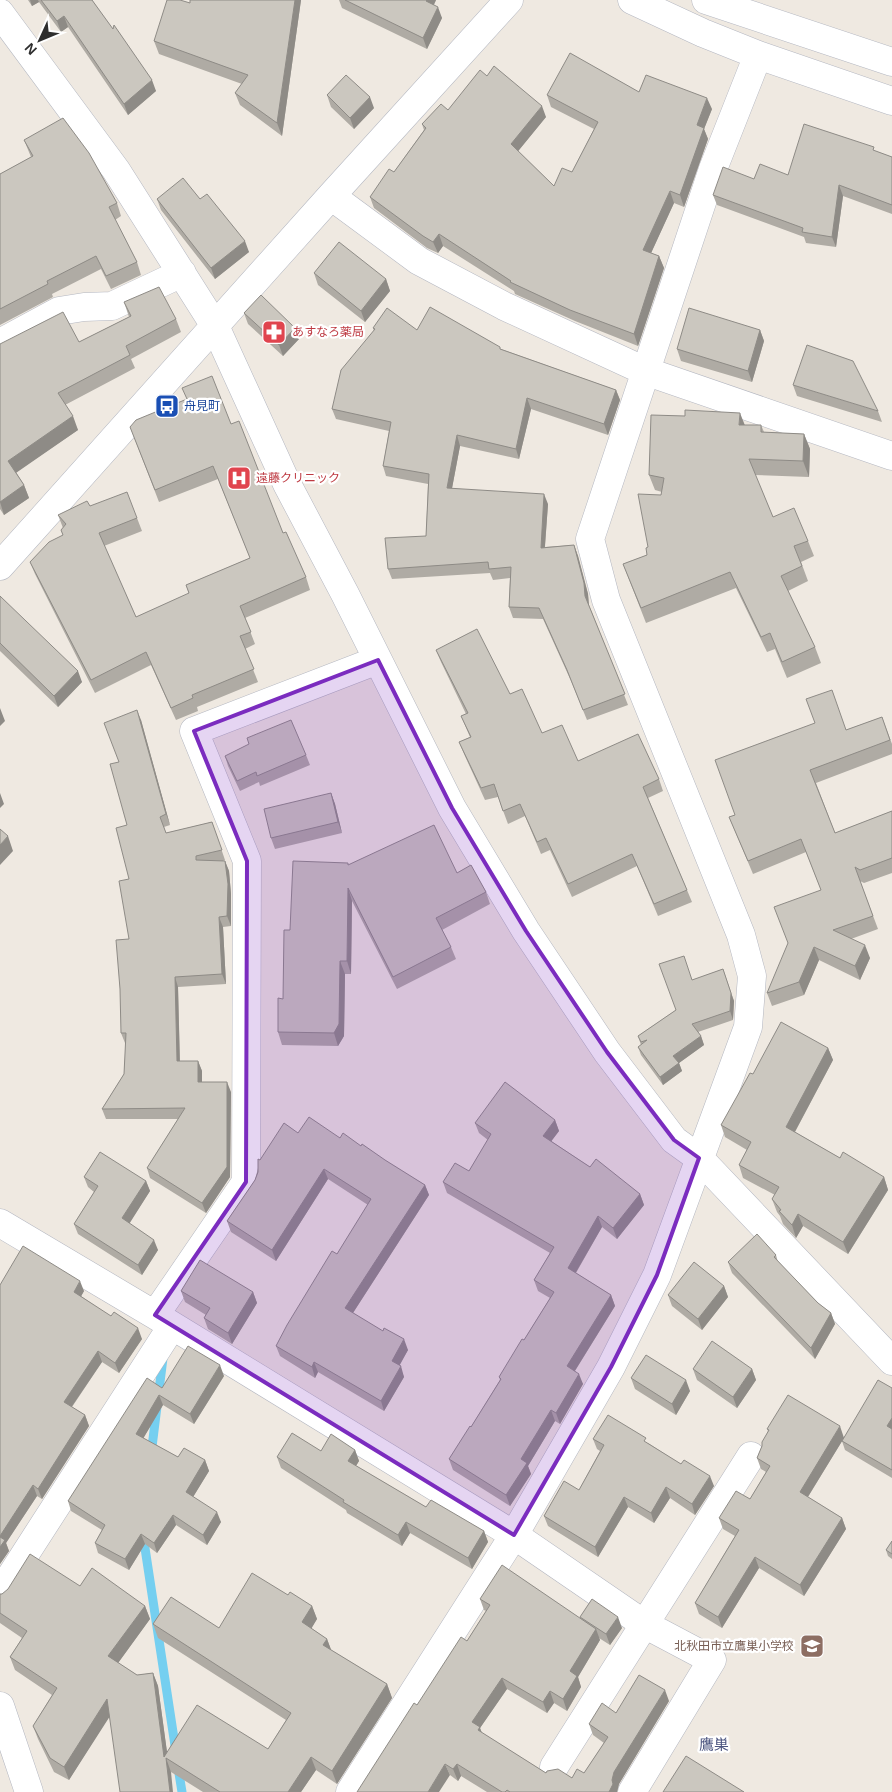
<svg xmlns="http://www.w3.org/2000/svg" width="892" height="1792" font-family="Arial,'Noto Sans JP',sans-serif">
<style>
.lines{fill:none;stroke-linecap:round;stroke-linejoin:round}
.stream{stroke:#75cff0;stroke-width:9}
.minor-casing{stroke:#b4b7c1;stroke-width:29}
.minor{stroke:#fff;stroke-width:28}
.wall{fill:#afaba4}
.shaded-wall{fill:#8e8b86}
.building{fill:#cbc7bf;stroke:#8e8b86}
.marked{fill:#7b2cbf;fill-opacity:0.2;stroke:#7b2cbf;stroke-width:4;stroke-linejoin:round}
.labels{text-anchor:middle;dominant-baseline:central;stroke-width:4.5;stroke-linejoin:round;paint-order:stroke}
.health-label{font-size:12px;fill:#be3a42;stroke:#fff;text-anchor:start}
.transit-label{font-size:12px;fill:#164399;stroke:#fff;text-anchor:start}
.education-label{font-size:12px;fill:#785e54;stroke:#fff;text-anchor:end}
.quarter-label{font-size:15px;fill:#4d5680;stroke:#fff}
</style>
<rect width="100%" height="100%" fill="#efe9e1"/>
<g class="lines">
<!-- stream -->
<path class="stream" d="M151,1455L163,1358
M143,1535L176,1752
M178,1767L182,1792"/>
<!-- minor casing -->
<g class="minor-casing">
<path id="minor" d="M632,0L703,33L758,55L892,101
M706,0L892,62
M0,13L116,170L215,326L287,484L345,594L452,808L526,931L607,1052L674,1140L699,1158L892,1361
M331,196L419,261L504,306L645,371L892,456
M0,343L59,311L84,307L112,306L182,273
M0,566L331,196L509,0
M0,1223L155,1315L514,1535L644,1624L712,1660L632,1792
M155,1315L246,1182L247,861L194,731L378,660
M0,1593L172,1326
M0,1706L29,1792
M554,1767L751,1456
M350,1792L514,1535L611,1367L657,1275L748,1027L752,976L741,935L606,600L590,539L713,169L758,55"/>
</g>
<!-- minor -->
<use href="#minor" class="minor"/>
</g>
<!-- wall -->
<path class="wall" d="M28,0H92L156,91L128,115L68,27L61,32L39,2L32,6Z
M190,0H301L282,136L240,105L235,93L242,84L159,54L154,41L190,3Z
M339,0H436L434,5L442,18L427,49L342,8Z
M487,76L546,117L518,151L554,186L572,172L594,129L551,107L547,95L639,92L712,109L704,129L708,139L684,207L674,203L651,253L659,256L664,268L638,346L575,321L515,294L514,291L443,246L438,253L427,248L374,208L370,197L394,172L424,130L422,124L448,110Z
M327,95L374,108L354,129L331,107Z
M24,140L117,203L121,216L115,220L137,262L141,275L111,289L101,269L52,294L53,297L0,325V174L31,157Z
M875,151L892,157V214L843,196L836,247L806,243L804,237L717,205L713,195L754,179L788,175Z
M157,199H200L249,252L215,279L161,210Z
M314,273L386,279L390,291L365,322L318,285Z
M124,302L176,319L181,332L131,359L135,368L65,405L78,430L16,472L24,485L29,498L4,515L0,509V344L79,342L129,317Z
M244,313L299,339L283,356L248,324Z
M373,328L417,330L501,349L616,390L620,400L608,435L531,409L519,459L460,446L452,488L548,504L545,547L574,545L578,556L588,594L589,605L628,705L587,720L571,681L543,619L513,618L509,607L510,578L493,580L490,573L392,579L388,569L426,536L428,484L386,476L383,466L389,431L336,419L332,409L374,331Z
M760,330L764,341L752,382L681,361L677,349Z
M793,385L878,411L882,422L797,396Z
M231,424L283,533L306,577L310,590L245,618L255,644L245,649L258,682L197,707L198,711L176,720L151,665L95,693L35,574L30,562L63,535L61,530L63,528L58,515L90,506L137,518L142,531L104,546L136,617L189,594L186,585L250,558L218,479L159,502L130,427Z
M744,425H761L764,432L804,434L810,449L809,477L755,475L773,517L808,541L814,556L801,562L808,581L788,591L815,647L821,663L787,678L775,649L767,652L736,588L646,623L623,564L647,555L662,492L655,490L649,475Z
M0,596L82,682L58,707L0,651Z
M436,650L510,694L542,733L578,761L659,779L663,791L648,798L687,890L692,902L658,916L637,866L572,897L550,850L541,854L525,816L508,824L498,797L485,800L464,754L459,742L470,737L461,716L466,714L441,662Z
M882,717L892,744V754L816,783L835,833L892,811V873L864,883L860,881L878,929L851,939L870,958L860,980L819,960L804,995L772,1006L767,993L821,890L806,852L753,874L729,817L735,815L815,723L846,730Z
M141,720L170,825L164,827L166,833L212,822L225,860L223,861H225L229,871L231,894V926L223,927L226,984L178,987L180,1061H198L202,1071V1082L231,1092L230,1177L206,1213L150,1178L147,1168L178,1119H106L102,1109L124,1074L126,1043H125L121,1033L129,939V879L127,825L119,762Z
M306,755L310,765L260,786L259,782L240,791L228,766L225,756Z
M331,793L335,804L342,833L275,849L271,838Z
M349,865L457,873L486,892L490,904L442,930L451,947L456,959L397,989L352,901L351,974H345L344,1036L338,1046L282,1045L278,1032L283,999L290,930Z
M723,969L734,1001L733,1020L698,1032L701,1036L704,1045L679,1063L682,1071L663,1085L641,1055L638,1047L641,1045L638,1036L676,1010L693,980Z
M828,1048L833,1060L795,1132L840,1158L884,1177L888,1190L848,1254L803,1226L796,1238L783,1224L780,1216L777,1212L772,1199L775,1195L743,1178L739,1165L747,1150L725,1137L721,1125L753,1074Z
M555,1120L559,1131L551,1141L590,1167L640,1194L644,1205L617,1239L602,1227L576,1273L611,1295L615,1306L575,1371L583,1384L560,1424L555,1421L528,1466L531,1474L510,1506L453,1470L449,1459L471,1427L500,1380L499,1377L524,1340L550,1298L538,1291L534,1280L550,1253L447,1193L443,1182L469,1171L488,1140L479,1133L475,1123Z
M298,1133L340,1138L361,1146L425,1185L429,1195L353,1313L408,1350L399,1365L404,1377L384,1411L318,1372L315,1378L280,1356L276,1346L337,1254L368,1205L328,1179L276,1261L231,1232L227,1221L255,1180L260,1160Z
M84,1177L146,1181L150,1191L129,1223L158,1250L142,1275L78,1234L74,1224L94,1192L88,1187Z
M776,1255L778,1262L818,1303L831,1313L835,1324L815,1359L732,1273L728,1262Z
M0,1285L84,1291L81,1296L142,1339L119,1373L102,1362L72,1407L85,1415L89,1426L42,1499L37,1496L6,1543L9,1551L0,1564Z
M724,1286L728,1297L702,1330L672,1306L668,1295Z
M181,1291L253,1292L257,1303L232,1344L208,1329L204,1318L206,1315L185,1302Z
M693,1369H752L756,1380L737,1408L697,1380Z
M224,1376L194,1424L163,1405L143,1438L178,1457L205,1460L209,1471L193,1497L221,1522L207,1545L176,1525L157,1553L145,1544L129,1570L98,1553L95,1543L102,1530L71,1511L68,1501L162,1388Z
M631,1378L690,1391L676,1415L635,1389Z
M892,1388V1478L845,1450L842,1441L808,1497L842,1518L846,1529L804,1596L759,1568L722,1628L699,1614L695,1603L735,1536L723,1529L719,1518L750,1499L766,1472L761,1469L757,1458L768,1431L767,1429L844,1437Z
M593,1439L648,1443L714,1486L695,1515L670,1498L654,1523L628,1507L598,1557L548,1526L544,1516L579,1490L600,1451L597,1449Z
M355,1450L359,1461L356,1466L426,1507L484,1531L488,1542L472,1569L410,1533L402,1546L347,1513L346,1510L281,1468L277,1457L321,1451Z
M892,1541V1559L888,1556L886,1550Z
M80,1586L145,1606L150,1619L118,1663L137,1675L153,1673L158,1686L167,1753L268,1749L286,1720L158,1638L153,1624L219,1628L288,1595L312,1606L317,1619L311,1628L327,1639L331,1650L387,1684L392,1698L337,1784L316,1770L301,1792H203L171,1772L109,1716L69,1780L54,1772L38,1739L33,1726L52,1695L15,1670L10,1657L22,1638L0,1623V1594Z
M480,1599L581,1619L580,1617L622,1628L610,1645L599,1638L600,1640L578,1677L581,1687L567,1711L554,1703L547,1713L507,1689L480,1728L482,1733L546,1773L572,1778L584,1773L604,1743L593,1735L589,1724L616,1713L669,1701L619,1784L617,1792H487L461,1776L458,1781L450,1775L417,1705L467,1641L486,1611L484,1610Z"/>
<!-- shaded-wall -->
<path class="shaded-wall" d="M30,0H38L39,2L32,6Z
M295,0H301L282,136L277,123Z
M427,0H436L430,12L426,1Z
M438,7L442,18L427,49L423,38Z
M64,16L68,27L61,32L57,21Z
M152,80L156,91L128,115L124,104Z
M370,97L374,108L354,129L350,118Z
M707,98L712,109L704,129L708,139L684,207L680,195L697,125Z
M542,106L546,117L515,155L511,144Z
M839,185L843,196L836,247L832,237Z
M670,191L674,203L647,262L643,250Z
M439,234L443,246L438,253L433,242Z
M245,241L249,252L215,279L211,268Z
M659,256L664,268L638,346L634,334Z
M386,279L390,291L365,322L361,311Z
M295,328L299,339L283,356L279,345Z
M760,330L764,341L752,382L748,371Z
M616,390L620,400L608,435L604,424Z
M527,398L531,409L519,459L516,449Z
M740,413L746,428L739,425Z
M73,416L78,430L13,475L8,461Z
M804,434L810,449L809,477L803,461Z
M457,435L460,446L450,499L447,488Z
M24,485L29,498L4,515L0,502Z
M544,494L548,504L544,558L541,548Z
M574,545L578,556L588,594L589,607L585,596Z
M78,671L82,682L58,707L54,696Z
M0,708L5,721L0,726Z
M137,710L141,720L170,825L166,814Z
M0,793L4,804L0,808Z
M331,793L335,804L342,833L338,822Z
M8,836L13,851L0,865V845Z
M225,861L229,871L231,894V926L227,916Z
M348,888L352,901L351,974L347,961Z
M219,917L223,927L226,984L222,974Z
M865,945L870,958L860,980L855,966Z
M814,947L819,960L804,995L799,982Z
M340,961L345,974L344,1036L338,1046L334,1033Z
M175,977L178,987L180,1071L177,1061Z
M731,993L734,1001L733,1020L730,1011Z
M701,1036L704,1045L679,1063L682,1071L663,1085L660,1077L673,1056Z
M828,1048L833,1060L791,1139L786,1127Z
M198,1061L202,1071V1093L198,1082Z
M227,1082L231,1092L230,1177L206,1213L202,1203Z
M555,1120L559,1131L547,1147L543,1136Z
M324,1169L328,1179L276,1261L272,1250Z
M884,1177L888,1190L848,1254L843,1242Z
M146,1181L150,1191L126,1229L122,1218Z
M425,1185L429,1195L349,1319L345,1308Z
M640,1194L644,1205L617,1239L613,1228Z
M798,1214L803,1226L796,1238L792,1225Z
M598,1216L602,1227L572,1279L568,1268Z
M154,1240L158,1250L142,1275L138,1265Z
M80,1281L84,1291L78,1302L74,1292Z
M724,1286L728,1297L702,1330L698,1319Z
M253,1292L257,1303L232,1344L228,1333Z
M611,1295L615,1306L571,1377L567,1366Z
M831,1313L835,1324L815,1359L811,1348Z
M138,1328L142,1339L119,1373L115,1363Z
M404,1339L408,1350L396,1372L392,1361Z
M98,1351L102,1362L68,1412L64,1402Z
M314,1362L318,1372L315,1378L312,1367Z
M220,1365L224,1376L194,1424L190,1414Z
M401,1366L404,1377L384,1411L381,1401Z
M752,1369L756,1380L737,1408L733,1397Z
M579,1374L583,1384L560,1424L556,1413Z
M686,1380L690,1391L676,1415L672,1404Z
M159,1395L163,1405L140,1444L136,1434Z
M551,1410L555,1421L528,1466L531,1474L510,1506L506,1495L521,1459Z
M85,1415L89,1426L42,1499L38,1489Z
M892,1418V1433L887,1426Z
M840,1426L844,1438L804,1503L800,1492Z
M355,1450L359,1461L352,1472L348,1461Z
M205,1460L209,1471L190,1502L186,1492Z
M710,1476L714,1486L695,1515L692,1504Z
M33,1485L37,1496L6,1543L9,1551L0,1564V1536Z
M666,1487L670,1498L654,1523L651,1513Z
M624,1497L628,1507L598,1557L595,1547Z
M217,1512L221,1522L207,1545L203,1535Z
M173,1515L176,1525L157,1553L154,1543Z
M842,1518L846,1529L804,1596L800,1585Z
M406,1522L410,1533L402,1546L398,1535Z
M484,1531L488,1542L472,1569L468,1558Z
M141,1534L145,1544L129,1570L125,1559Z
M755,1557L759,1568L722,1628L718,1617Z
M145,1606L150,1619L113,1670L108,1656Z
M312,1606L317,1619L307,1636L302,1622Z
M618,1617L622,1628L610,1645L606,1634Z
M596,1629L600,1640L578,1677L581,1687L567,1711L563,1699L570,1671Z
M327,1639L332,1652L323,1645Z
M153,1673L158,1686L168,1759L166,1758L171,1772L173,1792H170L164,1757Z
M502,1678L507,1689L480,1728L484,1739L472,1722Z
M387,1684L392,1698L337,1784L332,1771Z
M665,1690L669,1701L619,1784L617,1792H609L614,1772Z
M550,1691L554,1703L547,1713L543,1702Z
M107,1699L112,1713L69,1780L64,1767Z
M311,1757L316,1770L301,1792H288Z
M445,1764L450,1775L439,1792H428Z
M457,1764L461,1776L458,1781L453,1769Z"/>
<!-- building -->
<path class="building" d="M41,0H92L113,29L114,25L152,80L124,104L64,16L57,21Z
M167,0H180L190,3V0H295L277,123L235,93L248,75L154,41Z
M345,0H427L426,1L438,7L423,38Z
M570,53L639,92L646,75L707,98L697,125L704,128L680,195L670,191L643,250L659,256L634,334L570,310L510,282L511,281L439,234L433,242L423,236L370,197L389,169L394,172L426,128L422,124L441,104L448,110L480,70L487,76L494,66L542,106L511,144L554,186L562,168L572,172L598,122L547,95Z
M346,75L370,97L350,118L327,95Z
M63,118L89,153L117,203L109,207L137,262L106,276L96,256L47,281L48,284L0,309V174L33,156L24,140Z
M804,124L874,147L873,150L892,157V205L839,185L832,237L802,232L803,228L713,195L723,167L754,179L760,164L788,175Z
M183,178L200,199L207,194L245,241L211,268L157,199Z
M339,242L386,279L361,311L314,273Z
M159,287L176,319L126,346L130,355L58,393L73,416L8,461L24,485L0,502V344L63,312L79,342L131,316L124,302Z
M261,295L295,328L279,345L244,313Z
M430,307L500,347V349L616,390L604,424L527,398L516,449L457,435L447,488L544,494L541,548L574,545L584,583L585,596L625,694L583,710L567,670L539,608L509,607L511,567L489,569L488,562L388,569L385,538L426,536L429,474L383,466L391,422L332,409L341,370L375,329L373,328L387,308L417,330Z
M689,308L760,330L748,371L677,349Z
M807,345L853,361L878,411L793,385Z
M212,376L231,424L239,421L283,533L286,532L306,577L240,606L251,632L240,636L254,669L192,695L193,698L171,708L146,652L91,680L30,562L49,542L63,535L61,530L66,524L58,515L87,501L90,506L127,492L137,518L99,533L136,617L189,593L186,585L250,558L213,466L155,490L130,427L136,420L187,399L182,388Z
M685,410L740,413L739,425H761V432L804,434L803,461L749,459L773,517L794,508L808,541L794,546L802,566L781,576L815,647L782,662L770,633L761,637L730,572L641,608L623,564L647,555L646,548L648,547L638,494L661,495L664,478L649,475L651,415L685,416Z
M0,596L78,671L54,696L0,643Z
M477,629L510,694L522,689L542,733L562,725L578,761L638,734L659,779L643,787L687,890L654,904L632,854L568,884L546,838L537,842L520,804L503,811L494,784L481,788L459,742L471,737L461,716L468,713L436,650Z
M832,690L846,730L882,717L890,740L810,770L835,833L892,811V858L860,870L855,867L873,916L833,930L865,945L855,966L814,947L799,982L767,993L788,943L774,907L821,890L801,839L748,861L729,817L735,815L715,760L815,723L806,699Z
M137,710L166,814L160,817L166,833L212,822L222,850L196,856V860L225,861L228,884L227,916L219,917L222,974L175,977L177,1061H198V1082H227V1167L202,1203L147,1168L185,1108L102,1109L124,1074L126,1033H121L120,989L116,940L129,939L119,881L129,879L116,828L127,825L110,764L119,762L104,723Z
M291,720L306,755L257,776L256,772L237,781L225,756L249,744L247,738Z
M331,793L338,822L271,838L264,809Z
M434,825L457,873L471,865L486,892L436,918L451,947L393,977L348,888L347,961H340L339,1024L334,1033L278,1032V998L283,999L284,930H290L293,861L348,863V865Z
M0,829L8,836L0,845Z
M684,956L692,980L723,969L731,993L730,1011L692,1024L701,1036L673,1056L679,1063L660,1077L638,1047L647,1040L641,1042L638,1036L676,1010L659,964Z
M781,1022L828,1048L786,1127L840,1158L843,1152L884,1177L843,1242L798,1214L792,1225L779,1211L781,1210L772,1199L779,1187L739,1165L751,1142L721,1125L750,1073L753,1074Z
M505,1082L555,1120L543,1136L590,1167L596,1159L640,1194L613,1228L598,1216L568,1268L611,1295L567,1366L579,1374L556,1413L551,1410L521,1459L527,1463L506,1495L449,1459L470,1426L471,1427L501,1379L499,1377L522,1339L524,1340L554,1292L534,1280L554,1247L443,1182L455,1163L469,1171L491,1134L475,1123Z
M309,1117L340,1138L343,1133L361,1146L362,1144L385,1160L425,1185L345,1308L383,1331L384,1328L404,1339L392,1361L401,1366L381,1401L314,1362L312,1367L276,1346L287,1325L332,1251L337,1254L371,1199L324,1169L272,1250L227,1221L255,1180L258,1172V1159L260,1160L284,1123L298,1133Z
M100,1152L146,1181L122,1218L154,1240L138,1265L74,1224L98,1186L84,1177Z
M757,1234L776,1255L774,1257L818,1303L831,1313L811,1348L728,1262Z
M23,1246L80,1281L74,1292L111,1316L114,1312L138,1328L115,1363L98,1351L64,1402L85,1415L38,1489L33,1485L0,1536V1285Z
M200,1260L253,1292L228,1333L204,1318L210,1308L181,1291Z
M694,1262L724,1286L698,1319L668,1295Z
M712,1341L752,1369L733,1397L693,1369Z
M188,1346L220,1365L190,1414L159,1395L136,1434L178,1457L184,1448L205,1460L186,1492L217,1512L203,1535L173,1515L154,1543L141,1534L125,1559L95,1543L105,1525L68,1501L147,1378L162,1388Z
M646,1355L686,1380L672,1404L631,1378Z
M878,1380L892,1388V1418L887,1426L892,1429V1470L842,1441Z
M788,1395L840,1426L800,1492L842,1518L800,1585L755,1557L718,1617L695,1603L739,1530L719,1518L736,1491L750,1499L770,1466L757,1458L762,1446V1442L769,1430L767,1429Z
M608,1415L646,1438L644,1441L681,1464L684,1460L710,1476L692,1504L666,1487L651,1513L624,1497L595,1547L544,1516L564,1481L579,1490L604,1445L593,1439Z
M292,1433L321,1451L331,1434L355,1450L348,1461L426,1507L431,1500L484,1531L468,1558L406,1522L398,1535L343,1502L344,1500L277,1457Z
M0,1537L5,1540L0,1547Z
M892,1541V1554L886,1550Z
M30,1554L80,1586L92,1568L145,1606L108,1656L137,1675L153,1673L164,1757L197,1705L268,1749L291,1713L153,1624L171,1597L219,1628L252,1573L288,1595L290,1592L312,1606L302,1622L327,1639L323,1645L387,1684L332,1771L311,1757L288,1792H220L166,1758L170,1792H120L107,1699L64,1767L50,1758L33,1726L57,1688L10,1657L27,1631L0,1613V1594H2L8,1589Z
M502,1565L596,1629L570,1671L577,1676L563,1699L550,1691L543,1702L502,1678L472,1722L480,1727L478,1730L546,1773L547,1771L558,1769L572,1778L577,1769L584,1773L608,1737L589,1724L602,1703L616,1713L639,1675L665,1690L614,1772L612,1780L613,1784L609,1792H510L507,1790L505,1792H502L457,1764L453,1769L445,1764L428,1792H357L414,1703L417,1705L461,1637L467,1641L490,1605L480,1599Z
M592,1599L618,1617L606,1634L580,1617Z
M686,1756L744,1792H663Z"/>
<!-- marked area -->
<path class="marked" d="M378,660L452,808L526,931L607,1052L674,1140L699,1158L657,1275L611,1367L514,1535L155,1315L246,1182L247,861L194,731Z"/>
<!-- icons -->
<defs>
<g id="pharmacy-square" transform="scale(1.25)"><rect x="-9" y="-9" width="18" height="18" rx="4" fill="#e0444e" stroke="#fff"/><path d="M-2-6h4v4h4v4h-4v4h-4v-4h-4v-4h4Z" fill="#fff"/></g>
<g id="bus-square" transform="scale(1.25)"><rect x="-9" y="-9" width="18" height="18" rx="4" fill="#1a4fb4" stroke="#fff"/><path d="M-5-6H5V4H4V6H2V4H-2V6H-4V4H-5ZM-3.5-4V0h7V-4ZM-3.5 1.2v1.5H-2V1.2ZM2 1.2v1.5H3.5V1.2Z" fill="#fff"/></g>
<g id="hospital-square" transform="scale(1.25)"><rect x="-9" y="-9" width="18" height="18" rx="4" fill="#e0444e" stroke="#fff"/><path d="M-5-5h3v3.5h4V-5h3V5h-3V1.5h-4V5h-3Z" fill="#fff"/></g>
<g id="school-square" transform="scale(1.25)"><rect x="-9" y="-9" width="18" height="18" rx="4" fill="#8d6e63" stroke="#fff"/><path d="M0-5L7-2L0 1L-7-2ZM-4 1L0 2.5L4 1V4Q0 6-4 4Z" fill="#fff"/></g>
</defs>
<g fill-rule="evenodd">
<use href="#pharmacy-square" x="274" y="332"/>
<use href="#bus-square" x="167" y="406"/>
<use href="#hospital-square" x="239" y="478"/>
<use href="#school-square" x="812" y="1646"/>
</g>
<g class="labels">
<!-- health labels -->
<g class="health-label">
<text x="292" y="332">あすなろ薬局</text>
<text x="256" y="478">遠藤クリニック</text>
</g>
<!-- transit labels -->
<g class="transit-label">
<text x="184" y="406">舟見町</text>
</g>
<!-- education labels -->
<g class="education-label">
<text x="794" y="1646">北秋田市立鷹巣小学校</text>
</g>
<!-- quarter labels -->
<g class="quarter-label">
<text x="714" y="1744">鷹巣</text>
</g>
</g>
<!-- north arrow -->
<g transform="translate(40 40) rotate(226)" stroke="#ffffff" stroke-width="4" paint-order="stroke">
<path d="M0-4L9 19L0 12L-9 19Z" fill="#2e2e2e"/>
<text y="-8" font-size="14" font-weight="bold" text-anchor="middle" fill="#2e2e2e">N</text>
</g>
</svg>
